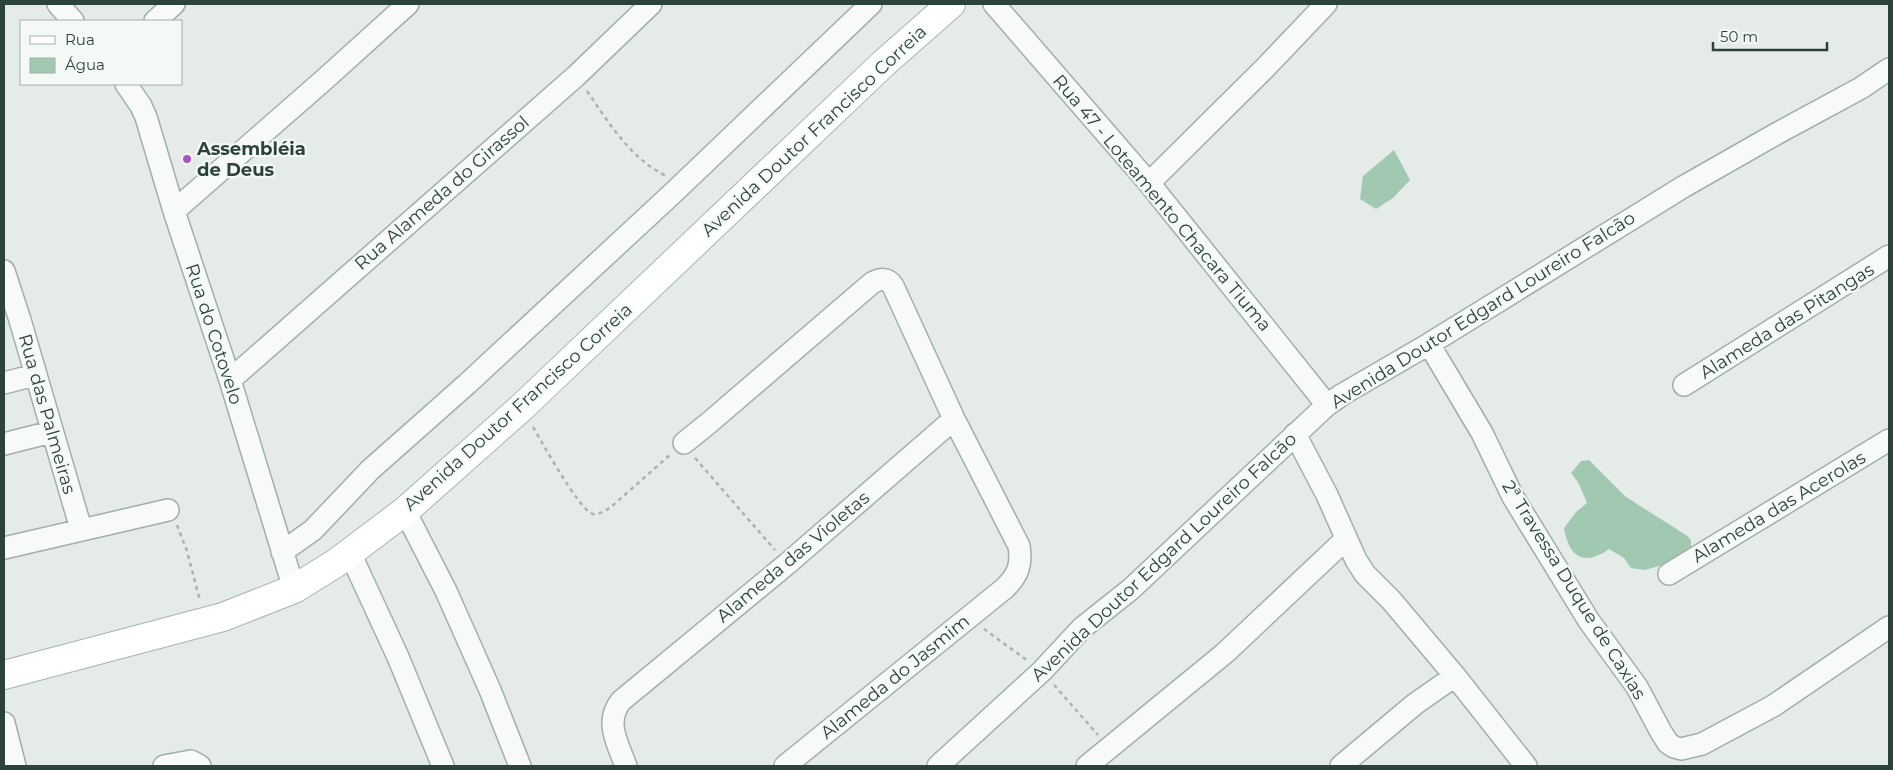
<svg xmlns="http://www.w3.org/2000/svg" width="1893" height="770" font-family="Montserrat,sans-serif">
<style>
.water{fill:#a1c9b2}
.lines{fill:none;stroke-linecap:round;stroke-linejoin:round}
.minor-casing{stroke:#a2afa9;stroke-width:24}
.major-casing{stroke:#a4b6ad;stroke-width:30}
.path{stroke:#aab4af;stroke-width:2.5;stroke-dasharray:4 4;stroke-linecap:butt}
.minor{stroke:#f7faf8;stroke-width:21}
.major{stroke:#fff;stroke-width:28}
.poi-dot{fill:#ab51c8;stroke:#f4f9f6;stroke-width:2}
.labels{text-anchor:middle;dominant-baseline:central;stroke-width:4.5;stroke-linejoin:round;paint-order:stroke}
.street-label{font-size:18px;fill:#2c4339;stroke:#f4f9f6}
.poi-label{font-size:18px;font-weight:bold;fill:#2c4339;stroke:#f4f9f6;text-anchor:start}
</style>
<rect width="100%" height="100%" fill="#e4ebe8"/>
<!-- water -->
<path class="water" d="M1394,150L1410,180L1393,198L1376,209L1360,199L1363,176Z
M1589,460L1626,497L1686,535L1691,540V548L1680,560L1645,570L1631,568L1624,558L1609,549C1584,567 1569,557 1564,528L1576,512L1587,503L1579,484L1571,473L1581,461Z"/>
<g class="lines">
<!-- minor casing -->
<g class="minor-casing">
<path id="minor" d="M58,4L73,21
M994,4L1149,183L1327,405
M155,21L174,4
M126,84L141,106L146,117L174,211L230,380L294,589
M1149,183L1265,68L1326,4
M174,211L325,79L408,4
M4,271L20,320L81,529
M1429,344L1482,433L1513,497L1589,621L1637,687L1661,732L1668,743L1674,747L1681,749L1702,744L1773,706L1889,627
M230,380L576,76L651,4
M4,383L35,375
M1684,385L1889,256
M1295,434L1327,495L1356,560L1365,574L1391,600L1455,676L1526,766
M684,443L710,422L872,283C881,278 888,278 893,286L954,419L1019,546C1022,565 1018,575 1005,588L785,766
M4,444L51,432
M405,511L446,591L490,690L520,766
M4,548L168,510
M282,552L313,530L370,470L467,384L673,193L871,4
M350,553L398,657L443,766
M1669,574L1889,440
M4,723L15,766
M164,766L191,761L200,766
M626,766C618,744 604,722 621,701L787,564L954,419
M938,766L1042,671L1082,628L1131,589L1327,405L1343,394L1429,344L1683,187L1776,134L1861,88L1889,69
M1087,766L1225,653L1346,539
M1341,766L1415,704L1455,676"/>
</g>
<!-- major casing -->
<g class="major-casing">
<path id="major" d="M4,675L223,617L294,589L336,563L405,511L521,408L884,63L951,4"/>
</g>
<!-- path -->
<path class="path" d="M587,91C609,123 630,158 666,176
M533,427C542,442 579,510 593,514C600,515 606,510 611,507L671,454
M695,458L775,550
M177,525L187,551L200,601
M984,629L1028,661
M1054,685L1098,735"/>
<!-- minor -->
<use href="#minor" class="minor"/>
<!-- major -->
<use href="#major" class="major"/>
</g>
<!-- markers -->
<circle class="poi-dot" cx="187" cy="159" r="5"/>
<g class="labels">
<!-- street labels -->
<g class="street-label">
<text transform="translate(814 131) rotate(-43)">Avenida Doutor Francisco Correia</text>
<text transform="translate(442 193) rotate(-41)">Rua Alameda do Girassol</text>
<text transform="translate(1162 203) rotate(50)">Rua 47 - Loteamento Chacara Tiuma</text>
<text transform="translate(1483 310) rotate(-32)">Avenida Doutor Edgard Loureiro Falcão</text>
<text transform="translate(1787 321) rotate(-32)">Alameda das Pitangas</text>
<text transform="translate(214 334) rotate(72)">Rua do Cotovelo</text>
<text transform="translate(518 407) rotate(-42)">Avenida Doutor Francisco Correia</text>
<text transform="translate(47 414) rotate(74)">Rua das Palmeiras</text>
<text transform="translate(1779 507) rotate(-31)">Alameda das Acerolas</text>
<text transform="translate(793 557) rotate(-40)">Alameda das Violetas</text>
<text transform="translate(1164 557) rotate(-43)">Avenida Doutor Edgard Loureiro Falcão</text>
<text transform="translate(1574 590) rotate(58)">2ª Travessa Duque de Caxias</text>
<text transform="translate(895 677) rotate(-39)">Alameda do Jasmim</text>
</g>
<!-- poi labels -->
<g class="poi-label">
<text x="197" y="149">Assembléia<tspan x="197" dy="21">de Deus</tspan></text>
</g>
</g>
<!-- border -->
<rect width="1893" height="770" fill="none" stroke="#2c4339" stroke-width="10"/>
<!-- legend -->
<rect x="20" y="20" width="162" height="65" fill="#f4f9f6" stroke="#a4b0aa"/>
<rect x="30" y="36" width="25" height="8" fill="#ffffff" stroke="#a4b0aa"/>
<text x="65" y="45" font-size="15" fill="#2c4339">Rua</text>
<rect x="30" y="58" width="25" height="15" fill="#a1c9b2" stroke="#a4b0aa"/>
<text x="65" y="70" font-size="15" fill="#2c4339">Água</text>
<!-- scale -->
<path d="M1713 42v8h114v-8" fill="none" stroke="#2c4339" stroke-width="2.5"/>
<text x="1720" y="42" font-size="15" fill="#2c4339" stroke="#f4f9f6" stroke-width="4" paint-order="stroke">50 m</text>
</svg>
